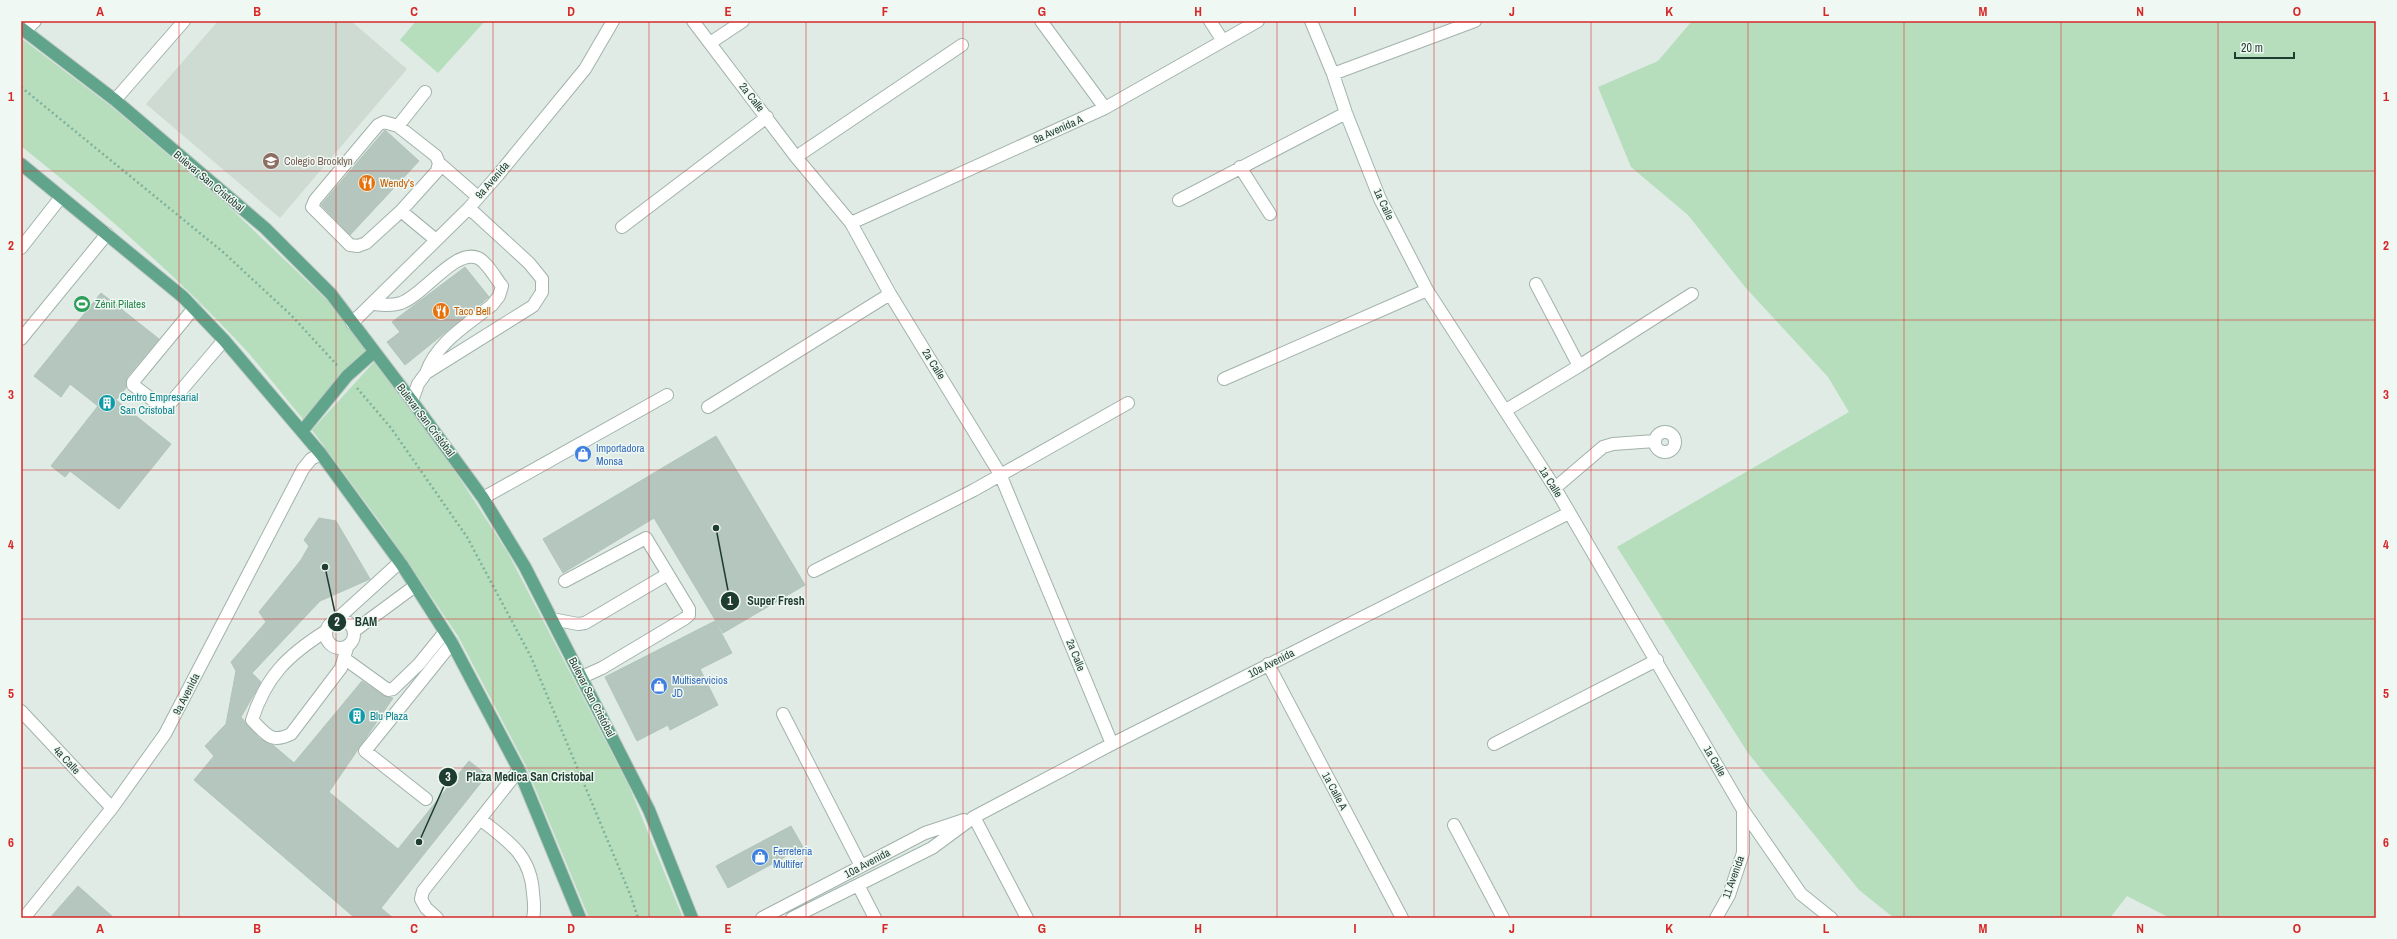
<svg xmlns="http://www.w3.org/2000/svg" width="2397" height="939" font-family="'Archivo Narrow',sans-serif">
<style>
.built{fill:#cddbd3}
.green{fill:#b6debc}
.building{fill:#b4c6bd;stroke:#b1c5ba}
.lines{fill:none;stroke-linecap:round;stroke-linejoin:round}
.minor-casing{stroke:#a2b3ab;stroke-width:14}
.major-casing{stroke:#c0c8c5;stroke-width:14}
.path{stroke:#7db19b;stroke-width:2.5;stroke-dasharray:2 3;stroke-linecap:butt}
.minor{stroke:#fff;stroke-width:12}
.major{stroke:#60a48b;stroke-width:12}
.grid{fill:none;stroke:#d62828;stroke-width:1;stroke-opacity:0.55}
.labels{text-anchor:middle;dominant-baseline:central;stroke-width:3;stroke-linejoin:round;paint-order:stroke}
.street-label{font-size:11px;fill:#1f3c31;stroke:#eff8f2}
.education-label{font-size:11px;fill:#785e54;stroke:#eff8f2;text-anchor:start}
.food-label{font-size:11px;fill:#c56008;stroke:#eff8f2;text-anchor:start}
.leisure-label{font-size:11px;fill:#27864d;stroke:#eff8f2;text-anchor:start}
.culture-label{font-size:11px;fill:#0d838f;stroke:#eff8f2;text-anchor:start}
.shop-label{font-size:11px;fill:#366cbe;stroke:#eff8f2;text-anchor:start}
.leader{fill:none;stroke:#1f3c31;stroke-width:1.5}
.callout-dot{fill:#1f3c31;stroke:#eff8f2;stroke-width:1.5}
.mark-label{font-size:12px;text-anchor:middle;font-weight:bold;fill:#fff}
.callout-label{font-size:12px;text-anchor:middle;font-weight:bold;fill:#1f3c31;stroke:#eff8f2;stroke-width:3;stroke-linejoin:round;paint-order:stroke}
.neatline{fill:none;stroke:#d62828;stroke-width:1.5}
.grid-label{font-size:13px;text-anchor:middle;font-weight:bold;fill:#d62828}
</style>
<rect width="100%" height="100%" fill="#dfebe4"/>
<!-- built -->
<path class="built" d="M218,21H351L407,69L280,218L146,104Z"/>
<!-- green -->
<path class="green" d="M416,21H485L438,73L400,40Z
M1692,21H2376V918H2170L2127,896L2110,918H1894L1859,890L1748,753L1617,547L1849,412L1828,377L1745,287L1688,215L1631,167L1598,87L1658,61Z
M21,38L112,107L226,204L329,302L367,350L303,419C283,395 264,370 243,347C175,274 99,208 21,146Z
M374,362L446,457L508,553L629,786L683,918H589L526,766L458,636L383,526L312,430Z"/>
<!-- building -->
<path class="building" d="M385,130L419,161L350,235L321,205Z
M465,267L489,297L405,365L387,342L400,332L392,322Z
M101,293L159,339L127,377L126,388L116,400L171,444L119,509L70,471L65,477L51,466L98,406L70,384L61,397L34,376Z
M716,436L805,585L723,633L654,518L563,573L543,539Z
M319,518L336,521L370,579L320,601L252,673L261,682L241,717L260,739L273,745L294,763L362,681L384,696L393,698L329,792L398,849L469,761L487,775L381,908L393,918H355L194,780L214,756L205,746L226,724L236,671L231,662L266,622L259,612L301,560L309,546L304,540Z
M715,621L732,653L700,669L718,705L670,730L668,725L637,741L605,677Z
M791,826L803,847L728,888L716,866Z
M78,886L114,918H50Z"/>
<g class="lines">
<!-- minor casing -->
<g class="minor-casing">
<path id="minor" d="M693,21L796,157L851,223L890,294L1000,474L1112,744
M1041,21L1105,108
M1210,21L1223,41
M1311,21L1333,74L1346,113L1380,199L1427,290L1555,488L1743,810L1801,894L1831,918
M25,31L35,21
M710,43L743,21
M1333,74L1475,21
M115,100L184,21
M384,122L398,126L436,156L439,163L437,171L401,211L366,243L358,246L350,245L312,207L315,200L378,125Z
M398,126L425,92
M796,157L962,45
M439,163L478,197
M1240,167L1270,214
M1179,200L1346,113
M401,211L436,240
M851,223L1105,108L1258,21
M622,227L767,117
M21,248L61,197
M1536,284L1579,366
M374,304C383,305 391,306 401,303C424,295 455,248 478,258C487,262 496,279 502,286L499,296L492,305C467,325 437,342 426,373
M194,308L133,382V385L162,407H167L224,340
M352,323L469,208L498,175L585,69L613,21
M21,339L107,234
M1224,379L1427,290
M412,401L418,384L426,373L533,306L542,292V279L529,263L469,208
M708,407L890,294
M1506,410L1579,366L1692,294
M1655 442a10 10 0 1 1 20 0a10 10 0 1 1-20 0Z
M1555,488L1603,447L1613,444L1655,441
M483,498L667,395
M814,571L974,490L1128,403
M565,581L646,538L689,609V615L684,619L602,668L582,677
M552,619L578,624L585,623L668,574
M326 634a14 14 0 1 1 28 0a14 14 0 1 1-28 0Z
M334,622L400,562
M326,631C288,655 266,676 252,720C266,734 271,744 291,734L341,668L347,648
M354,631L415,586
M345,659L388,690L393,689L419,664L445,632
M1268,664L1402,918
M21,711L112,808
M783,714L861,866
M1494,744L1657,660
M426,799L365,751L452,643
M974,817L1027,918
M480,819C508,841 531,855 533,893C534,901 535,911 533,918
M1454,825L1503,918
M858,885L875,918
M24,918L112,808L165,734L303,469L311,459L321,454
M437,918L426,908L421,899L423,891L519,770
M762,918L925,833L964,820
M792,918L932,848L974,817L1112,744L1569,513
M1716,918L1729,895L1743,853V810"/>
</g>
<!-- major casing -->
<g class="major-casing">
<path id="major" d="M21,28L115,100L265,228L331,294L412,401L483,498L525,567L649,810L692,918
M21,164L183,297L224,340L321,454L402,565L452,643L519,770L580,918
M303,430L347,376L374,352"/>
</g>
<!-- path -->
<path class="path" d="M21,87L223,252L291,315L337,365
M357,388L391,428L467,537L531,657L630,894L638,918"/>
<!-- minor -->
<use href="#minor" class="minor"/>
<!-- major -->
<use href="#major" class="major"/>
</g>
<!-- grid -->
<path class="grid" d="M179,21V918M336,21V918M493,21V918M649,21V918M806,21V918M963,21V918M1120,21V918M1277,21V918M1434,21V918M1591,21V918M1748,21V918M1904,21V918M2061,21V918M2218,21V918M21,171H2376M21,320H2376M21,470H2376M21,619H2376M21,768H2376"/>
<!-- icons -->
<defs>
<g id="school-disc" transform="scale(0.9)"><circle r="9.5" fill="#8d6e63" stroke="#eff8f2"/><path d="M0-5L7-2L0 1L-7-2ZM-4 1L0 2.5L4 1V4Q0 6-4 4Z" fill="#fff"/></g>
<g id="restaurant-disc" transform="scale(0.9)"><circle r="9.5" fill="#e8710a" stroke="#eff8f2"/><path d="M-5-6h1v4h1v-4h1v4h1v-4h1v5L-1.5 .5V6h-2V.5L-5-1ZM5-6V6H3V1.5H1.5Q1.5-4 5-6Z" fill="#fff"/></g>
<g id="stadium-disc" transform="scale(0.9)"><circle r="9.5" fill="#2e9e5b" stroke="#eff8f2"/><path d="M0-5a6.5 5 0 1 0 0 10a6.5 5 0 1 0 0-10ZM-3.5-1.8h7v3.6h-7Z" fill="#fff"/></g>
<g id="building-disc" transform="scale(0.9)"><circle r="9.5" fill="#0f9aa8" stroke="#eff8f2"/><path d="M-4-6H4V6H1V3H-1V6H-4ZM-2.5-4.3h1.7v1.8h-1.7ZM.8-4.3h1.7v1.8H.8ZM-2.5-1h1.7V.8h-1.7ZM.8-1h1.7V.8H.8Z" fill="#fff"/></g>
<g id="shop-disc" transform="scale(0.9)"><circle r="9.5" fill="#3f7fe0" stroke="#eff8f2"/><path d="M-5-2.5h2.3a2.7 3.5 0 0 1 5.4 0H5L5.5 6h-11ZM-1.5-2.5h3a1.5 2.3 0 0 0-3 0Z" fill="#fff"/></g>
</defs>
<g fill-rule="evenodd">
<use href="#school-disc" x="271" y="161"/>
<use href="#restaurant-disc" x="367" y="183"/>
<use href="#stadium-disc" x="82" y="304"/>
<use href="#restaurant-disc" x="441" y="311"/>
<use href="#building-disc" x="107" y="403"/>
<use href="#shop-disc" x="583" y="454"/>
<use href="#shop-disc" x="659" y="686"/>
<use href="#building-disc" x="357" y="716"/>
<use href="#shop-disc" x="760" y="857"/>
</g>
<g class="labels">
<!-- street labels -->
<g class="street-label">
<text transform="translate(752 97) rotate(52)">2a Calle</text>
<text transform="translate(1058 129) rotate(-24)">9a Avenida A</text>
<text transform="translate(492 180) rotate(-49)">9a Avenida</text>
<text transform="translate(209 181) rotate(40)">Bulevar San Cristóbal</text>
<text transform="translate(1384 204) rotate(65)">1a Calle</text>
<text transform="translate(934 364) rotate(58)">2a Calle</text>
<text transform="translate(426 420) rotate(53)">Bulevar San Cristóbal</text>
<text transform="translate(1551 482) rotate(58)">1a Calle</text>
<text transform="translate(1076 655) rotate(68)">2a Calle</text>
<text transform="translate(1271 663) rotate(-27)">10a Avenida</text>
<text transform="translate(186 694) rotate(-63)">9a Avenida</text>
<text transform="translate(592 697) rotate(63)">Bulevar San Cristóbal</text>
<text transform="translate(67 760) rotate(47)">4a Calle</text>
<text transform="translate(1715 761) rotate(60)">1a Calle</text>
<text transform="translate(1335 791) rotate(62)">1a Calle A</text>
<text transform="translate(867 863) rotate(-28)">10a Avenida</text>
<text transform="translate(1733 877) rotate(-70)">11 Avenida</text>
</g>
<!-- education labels -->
<g class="education-label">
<text x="284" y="161">Colegio Brooklyn</text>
</g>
<!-- food labels -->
<g class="food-label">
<text x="380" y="183">Wendy's</text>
<text x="454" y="311">Taco Bell</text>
</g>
<!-- leisure labels -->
<g class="leisure-label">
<text x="95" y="304">Zénit Pilates</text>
</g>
<!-- culture labels -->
<g class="culture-label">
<text x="120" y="397">Centro Empresarial<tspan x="120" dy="13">San Cristobal</tspan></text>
<text x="370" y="716">Blu Plaza</text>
</g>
<!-- shop labels -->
<g class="shop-label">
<text x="596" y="448">Importadora<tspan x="596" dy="13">Monsa</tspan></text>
<text x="672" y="680">Multiservicios<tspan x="672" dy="13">JD</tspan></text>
<text x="773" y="851">Ferreteria<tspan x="773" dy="13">Multifer</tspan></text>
</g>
</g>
<!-- callouts -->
<path class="leader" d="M716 528L730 601M325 567L337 622M419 842L448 777"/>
<g class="callout-dot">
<circle cx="716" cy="528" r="4"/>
<circle cx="325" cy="567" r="4"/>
<circle cx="419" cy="842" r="4"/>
<circle cx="730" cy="601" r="10"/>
<circle cx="337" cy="622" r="10"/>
<circle cx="448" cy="777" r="10"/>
</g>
<g class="mark-label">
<text x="730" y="605">1</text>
<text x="337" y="626">2</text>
<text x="448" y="781">3</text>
</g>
<g class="callout-label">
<text x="776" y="605">Super Fresh</text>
<text x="366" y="626">BAM</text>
<text x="530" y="781">Plaza Medica San Cristobal</text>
</g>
<!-- border -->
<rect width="2397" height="939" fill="none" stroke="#eff8f2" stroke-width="44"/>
<!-- scale -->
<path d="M2235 52v6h59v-6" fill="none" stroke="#1f3c31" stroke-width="2"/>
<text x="2241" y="52" font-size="12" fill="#1f3c31" stroke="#eff8f2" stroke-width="3" paint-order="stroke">20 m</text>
<rect x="22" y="22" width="2353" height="895" class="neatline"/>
<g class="grid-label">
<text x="100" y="16">A</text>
<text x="257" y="16">B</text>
<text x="414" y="16">C</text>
<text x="571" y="16">D</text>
<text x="728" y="16">E</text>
<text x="885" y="16">F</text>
<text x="1042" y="16">G</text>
<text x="1198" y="16">H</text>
<text x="1355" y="16">I</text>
<text x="1512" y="16">J</text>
<text x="1669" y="16">K</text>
<text x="1826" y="16">L</text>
<text x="1983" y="16">M</text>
<text x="2140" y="16">N</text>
<text x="2297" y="16">O</text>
<text x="11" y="101">1</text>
<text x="2386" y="101">1</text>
<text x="11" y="250">2</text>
<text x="2386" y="250">2</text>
<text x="11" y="399">3</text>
<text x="2386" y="399">3</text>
<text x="11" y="549">4</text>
<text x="2386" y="549">4</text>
<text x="11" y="698">5</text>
<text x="2386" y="698">5</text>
<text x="11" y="847">6</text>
<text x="2386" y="847">6</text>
<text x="100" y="933">A</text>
<text x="257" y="933">B</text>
<text x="414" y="933">C</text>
<text x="571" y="933">D</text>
<text x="728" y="933">E</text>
<text x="885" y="933">F</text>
<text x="1042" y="933">G</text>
<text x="1198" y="933">H</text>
<text x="1355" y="933">I</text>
<text x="1512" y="933">J</text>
<text x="1669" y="933">K</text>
<text x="1826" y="933">L</text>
<text x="1983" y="933">M</text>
<text x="2140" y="933">N</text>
<text x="2297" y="933">O</text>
</g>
</svg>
